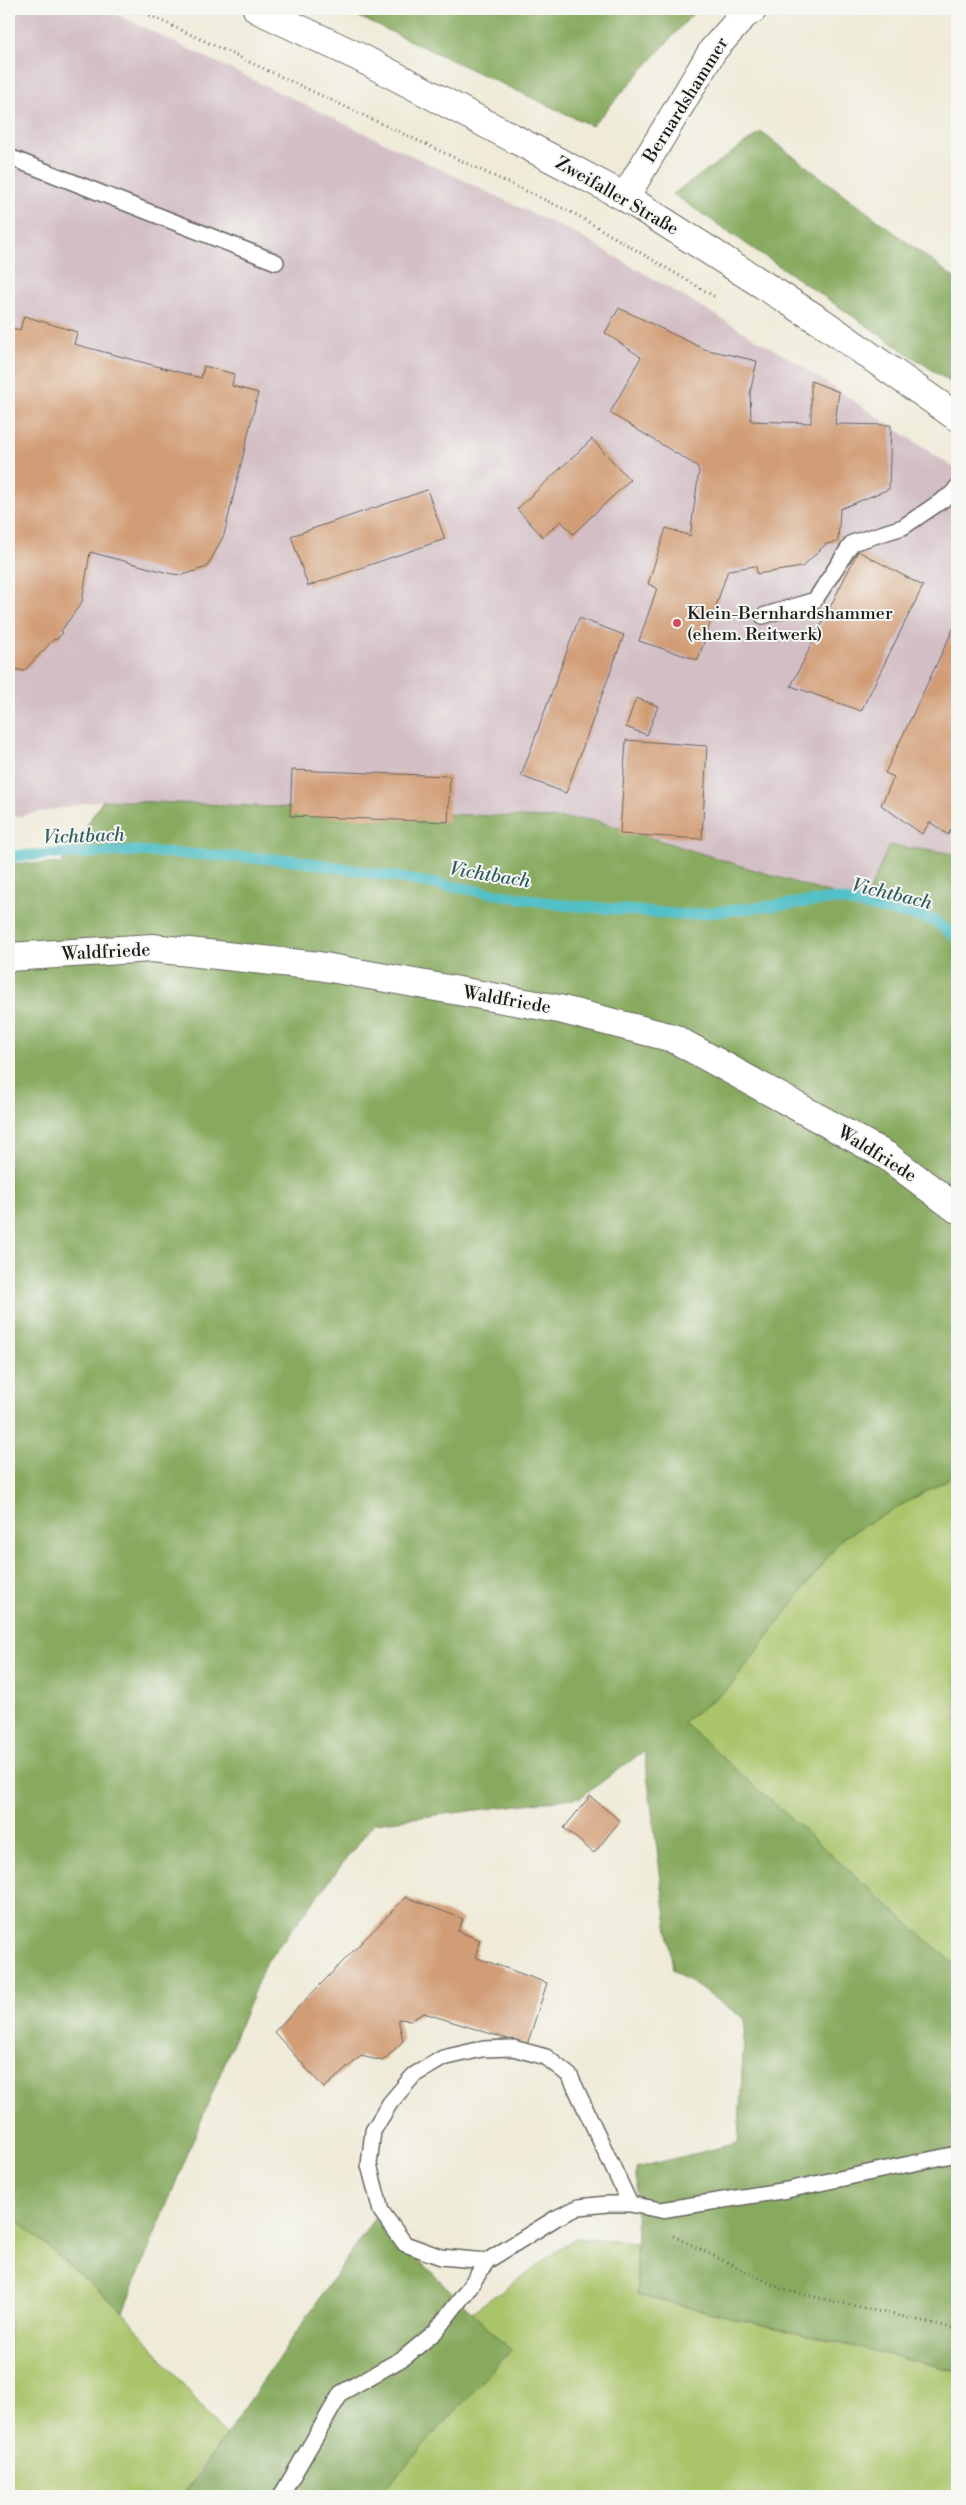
<svg xmlns="http://www.w3.org/2000/svg" width="966" height="2505" font-family="'Libre Bodoni',serif">
<style>
.industrial{fill:#d2bec4}
.green{fill:#aac46a;stroke:#637043}
.forest{fill:#87aa5e;stroke:#52633d}
.lines{fill:none;stroke-linecap:round;stroke-linejoin:round}
.stream{stroke:#51c0c7;stroke-width:11}
.building{fill:#d19d76}
.service-casing{stroke:#66645e;stroke-width:18}
.minor-casing{stroke:#66645e;stroke-width:30}
.tertiary-casing{stroke:#66645e;stroke-width:30}
.secondary-casing{stroke:#66645e;stroke-width:30}
.path{stroke:#66645e;stroke-width:3;stroke-dasharray:1 4;stroke-linecap:butt}
.service{stroke:#fff;stroke-width:15}
.minor{stroke:#fff;stroke-width:28}
.tertiary{stroke:#fff;stroke-width:28}
.secondary{stroke:#fff;stroke-width:28}
.poi-dot{fill:#d1495b;stroke:#f6f6f2;stroke-width:2}
.labels{text-anchor:middle;dominant-baseline:central;stroke-width:4;stroke-linejoin:round;paint-order:stroke}
.street-label{font-size:18px;fill:#1c1c1c;stroke:#f6f6f2}
.poi-label{font-size:18px;fill:#1c1c1c;stroke:#f6f6f2;text-anchor:start}
.water-label{font-size:19px;font-style:italic;fill:#315e60;stroke:#f6f6f2}
</style>
<rect width="100%" height="100%" fill="#f6f6f2"/>
<filter id="ink" filterUnits="userSpaceOnUse"><feTurbulence type="fractalNoise" baseFrequency=".02" numOctaves="2"/><feDisplacementMap in="SourceGraphic" scale="10" xChannelSelector="R" yChannelSelector="G"/><feConvolveMatrix kernelMatrix="1 2 1 2 8 2 1 2 1" color-interpolation-filters="sRGB"/></filter>
<filter id="wash" filterUnits="userSpaceOnUse"><feTurbulence type="fractalNoise" baseFrequency=".0096" numOctaves="4" result="noise"/><feDisplacementMap in="SourceGraphic" scale="20" xChannelSelector="R" yChannelSelector="G"/><feGaussianBlur stdDeviation="1.12" result="paint"/><feColorMatrix in="noise" values="0 0 0 0 0 0 0 0 0 0 0 0 0 0 0 0 0 1.4 0 .05"/><feComposite in="paint" operator="in"/></filter>
<g filter="url(#wash)">
<rect width="100%" height="100%" fill="#efebd8"/>
<!-- industrial -->
<path class="industrial" d="M9,9H105L580,236L794,361L957,470V854L889,845L865,904L594,820L103,800L9,818Z"/>
<!-- green -->
<path class="green" d="M957,1474V1967L682,1722L729,1688L842,1538Z
M9,2213L123,2312L226,2436L181,2496H9Z
M575,2238L636,2243L637,2295L957,2371V2496H378L511,2350L472,2312Z"/>
<!-- forest -->
<path class="forest" d="M342,9H697L592,126Z
M761,132L957,280V387L673,194Z
M103,800L594,820L864,904L889,845L957,854V1474L842,1538L729,1688L683,1722L957,1967V2371L637,2295L636,2168L738,2143L745,2019L673,1970L644,1751L581,1797L374,1823L265,1964L123,2312L9,2213V863L61,864Z
M375,2217L511,2350L378,2496H181L201,2472Z"/>
<g class="lines">
<!-- stream -->
<path class="stream" d="M9,856L135,851L293,860L563,905L686,915L836,899L934,920L957,938"/>
</g>
<g id="blocks">
<!-- building -->
<path class="building" d="M619,308L704,349L757,361L750,393L751,421L811,423V381L839,392L835,424L891,425L889,489L840,509L838,542L826,544L802,567L757,574L756,566L728,570L698,660L639,641L657,588L648,584L666,528L690,536L699,471L697,466L610,413L641,357L605,333Z
M24,316L77,332L74,344L201,378L204,366L234,374L232,386L258,393L224,535L207,567L183,575L172,574L90,552L82,602L61,631L63,633L56,640L54,639L24,671L9,668V327L20,330Z
M592,439L630,480L573,534L561,521L543,537L517,509Z
M427,490L445,539L308,586L291,536Z
M858,551L923,586L861,711L791,686Z
M579,618L624,635L566,793L521,776Z
M957,621V818L948,835L930,822L922,834L881,805L894,777L885,773Z
M636,698L658,706L647,735L626,727Z
M626,740L707,746L702,839L620,834Z
M292,770L450,776L448,822L290,816Z
M590,1796L620,1821L594,1853L564,1828Z
M406,1897L463,1919L458,1931L480,1940L475,1957L547,1983L527,2045L424,2013L411,2020L398,2019L403,2041L383,2061L361,2056L324,2088L274,2032Z"/>
</g>
</g>
<g filter="url(#ink)">
<use href="#blocks" fill-opacity="0" stroke="#66645e" stroke-width="1"/>
<g class="lines">
<!-- service casing -->
<g class="service-casing">
<path id="service" d="M9,157L276,262
M763,616L815,600L852,543L903,527L953,493L957,487
M487,2261L441,2257L405,2244L381,2211L369,2165L373,2131L390,2103L414,2075L443,2058L482,2049L513,2048L546,2057L570,2076L630,2204
M281,2496L341,2393L405,2357L435,2332L466,2292L487,2261L556,2218L579,2207L607,2204H630L661,2210L787,2190L957,2154"/>
</g>
<!-- minor casing -->
<g class="minor-casing">
<path id="minor" d="M9,957L152,948L319,966L559,1009L673,1038L887,1156L957,1209"/>
</g>
<!-- tertiary casing -->
<g class="tertiary-casing">
<path id="tertiary" d="M625,197L713,50L744,15L753,9"/>
</g>
<!-- secondary casing -->
<g class="secondary-casing">
<path id="secondary" d="M257,9L361,58L625,197L820,321L957,417"/>
</g>
<!-- path -->
<path class="path" d="M136,9L575,214L717,298
M673,2236L784,2290L957,2329"/>
<!-- service -->
<use href="#service" class="service"/>
<!-- minor -->
<use href="#minor" class="minor"/>
<!-- tertiary -->
<use href="#tertiary" class="tertiary"/>
<!-- secondary -->
<use href="#secondary" class="secondary"/>
</g>
</g>
<!-- markers -->
<circle class="poi-dot" cx="677" cy="623" r="5"/>
<g class="labels">
<!-- street labels -->
<g class="street-label">
<text transform="translate(686 100) rotate(-58)">Bernardshammer</text>
<text transform="translate(617 196) rotate(30)">Zweifaller Straße</text>
<text transform="translate(106 952) rotate(-3)">Waldfriede</text>
<text transform="translate(507 1000) rotate(10)">Waldfriede</text>
<text transform="translate(877 1154) rotate(32)">Waldfriede</text>
</g>
<!-- poi labels -->
<g class="poi-label">
<text x="687" y="613">Klein-Bernhardshammer<tspan x="687" dy="21">(ehem. Reitwerk)</tspan></text>
</g>
<!-- water labels -->
<g class="water-label">
<text transform="translate(84 836) rotate(-2)">Vichtbach</text>
<text transform="translate(490 875) rotate(9)">Vichtbach</text>
<text transform="translate(892 894) rotate(13)">Vichtbach</text>
</g>
</g>
<!-- margin -->
<rect width="966" height="2505" fill="none" stroke="#f6f6f2" stroke-width="30"/>
</svg>
